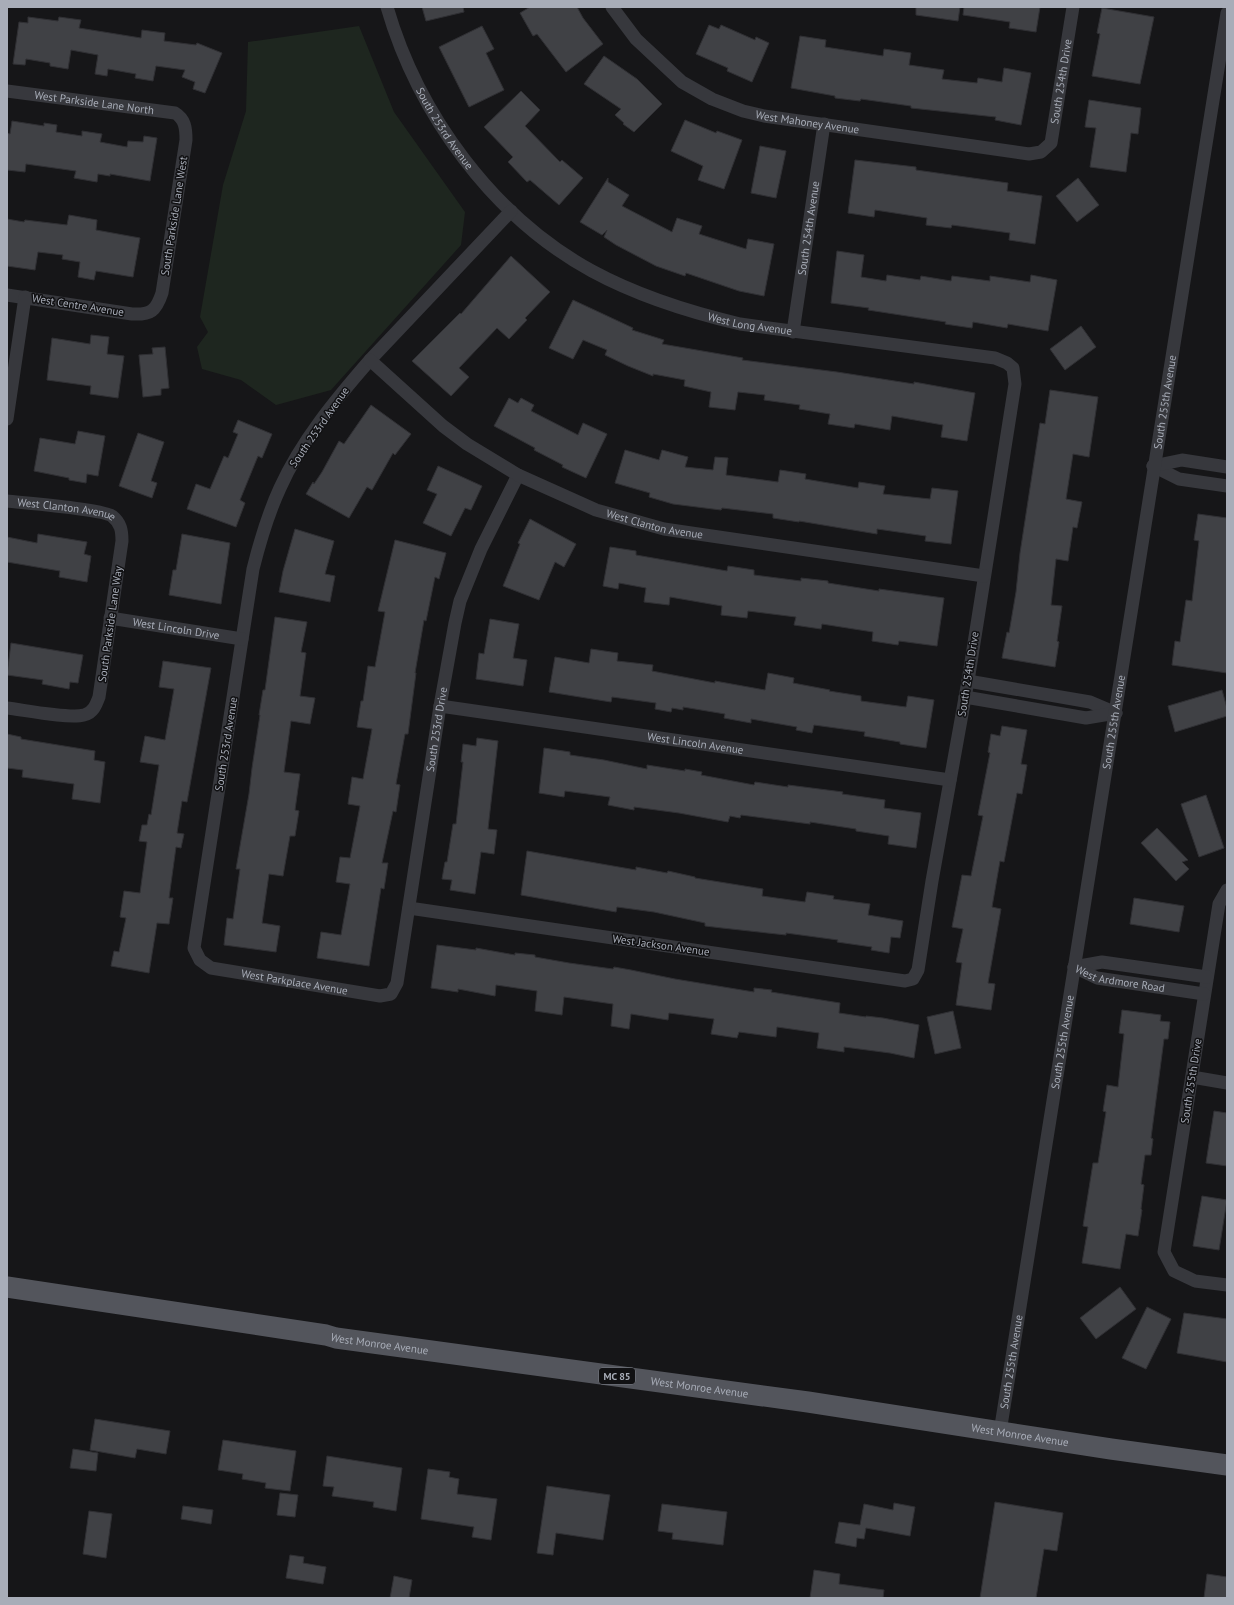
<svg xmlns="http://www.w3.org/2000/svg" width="1234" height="1605" font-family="'PT Sans',sans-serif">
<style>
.green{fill:#1e261f}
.building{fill:#404145;stroke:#303034}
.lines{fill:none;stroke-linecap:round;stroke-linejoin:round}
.street{stroke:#37383d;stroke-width:13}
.primary{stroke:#53555c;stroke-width:21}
.labels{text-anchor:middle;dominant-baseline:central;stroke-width:3;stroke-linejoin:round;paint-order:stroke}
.shield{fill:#111113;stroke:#7b7e86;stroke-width:1}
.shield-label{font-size:10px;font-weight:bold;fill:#a8adb8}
.street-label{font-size:11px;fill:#a8adb8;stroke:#111113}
</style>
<rect width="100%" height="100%" fill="#161618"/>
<!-- green -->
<path class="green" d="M359,26L394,112L465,212L461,245L331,390L276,405L241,380L202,369L197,347L208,332L200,317L223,185L246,111L248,42Z"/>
<!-- building -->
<path class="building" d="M422,7H463L464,12L426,21Z
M530,7H577L583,18L603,44L566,72L537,34L533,36L520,13Z
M916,7H960L958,21L916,15Z
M964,7H1040L1036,32L1009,28L1010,22L963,15Z
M1102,8L1154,17L1140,84L1092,76L1100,34L1097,33Z
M28,17L58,21L59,17L81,20L79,28L141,38L142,30L165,33L164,41L196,45L197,43L222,53L205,93L193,89L195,82L182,77L185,70L156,66L153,81L135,78L136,74L108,69L107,76L95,74L98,55L71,50L68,69L50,66V63L26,59L25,65L13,64L19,22L28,23Z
M709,25L719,29L721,25L755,40L756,37L769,43L752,82L727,71L728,68L696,54Z
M482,26L494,49L486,53L504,90L469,107L439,47Z
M800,36L826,40L825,47L883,56L884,49L911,53L909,65L944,70L942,79L977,83L978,78L1002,82L1004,68L1031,73L1021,125L995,120L996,117L911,108V106L861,99L860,101L835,98V96L791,88Z
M604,56L637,79L662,104L634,132L623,124L624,123L615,115L621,109L584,84Z
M521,91L540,110L525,126L560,162L562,160L583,178L559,205L530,180L527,182L508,162L513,157L484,127Z
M1089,100L1141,108L1138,134L1131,133L1126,172L1090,167L1096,128L1085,127Z
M685,120L716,133L717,131L742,140L724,189L698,180L703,166L671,151Z
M12,121L44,126V123L57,125L56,132L82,136V131L102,134L100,142L127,147L128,141L143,142L144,136L157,138L150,181L110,174V176L98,174L97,182L74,178L76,171L26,164L25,172L7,170V133L10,134Z
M760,146L786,151L776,198L751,193Z
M855,160L916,167V170L1008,183L1007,191L1042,196L1035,244L1009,240L1010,233L952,225L951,228L926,225L927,218L875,210L874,217L848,213Z
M608,178V182L629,195L622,206L672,232L677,218L702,226L699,234L746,249L748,239L774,244L764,296L739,291L686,273L685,276L656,266L616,245L604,237L607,230L602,235L580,222Z
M1078,178L1099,205L1077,222L1056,196Z
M69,215L97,220L96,230L140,238L133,277L96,271L94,280L78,277L80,262L62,259L63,255L38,252L35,270L7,266V219L24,222L25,220L67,225Z
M837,251L864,255L861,277L886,281L887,275L920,280L921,276L951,281L952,276L990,281V276L1030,282L1031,275L1057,280L1048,331L1008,324L1007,328L973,322L972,328L945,324L946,322L868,310L869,308L831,303Z
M511,256L550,292L525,318L527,320L509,339L497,328L459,368L469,377L451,396L412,361L460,313L461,314Z
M573,300L633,328L632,330L664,340L662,344L743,358L742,360L837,372L914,384V382L975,393L967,441L941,437L943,425L892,416L890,430L855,424L854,428L828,424L830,414L799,409L800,405L764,400L765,395L738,392L735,410L709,407L711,392L684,386L685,380L653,374V376L628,366L605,355L607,350L583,340L573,359L549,348Z
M1081,326L1096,347L1065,370L1050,349Z
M91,335L109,337L107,354L124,356L118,398L90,394L91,386L47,380L52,338L90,344Z
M165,347L169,388L161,389V395L143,397L139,355L153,354L152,348Z
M1050,390L1098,397L1089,457L1073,454L1066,499L1082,502L1077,528L1073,527L1068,561L1056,559L1051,605L1062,606L1057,641L1059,642L1055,667L1002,658L1007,632L1009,633L1016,592L1020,553L1040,423L1045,424Z
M509,398L518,403L521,398L534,405L531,411L578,435L583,423L607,434L586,478L562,467L563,465L534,450L535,448L494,426Z
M371,405L411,434L395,455L393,453L372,490L367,487L349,518L306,494L313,482L314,484L322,472L339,441L344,444Z
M238,420L272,434L262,458L258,456L240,500L245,503L236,527L187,509L196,484L210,489L224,456L228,458L238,434L233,432Z
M78,431L105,436L98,476L87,474L86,483L69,480V478L34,471L40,438L75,444Z
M138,433L164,442L151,481L157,483L152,498L119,486Z
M625,450L659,460L662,450L688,457L685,467L713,470L715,457L728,458L726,475L778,482L780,470L806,474L805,479L858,488L859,482L885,486L883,494L930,499L932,488L958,491L951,544L925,541L926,536L877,529V534L799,521V522L773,518V514L722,508L721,510L673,504L649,497L650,493L615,483Z
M438,466L482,486L471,510L465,508L451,536L423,523L437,494L427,490Z
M1198,514L1227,518V673L1172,665L1175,641L1180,642L1186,600L1192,601L1199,541L1194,540Z
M530,519L576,544L564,567L555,562L539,600L503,586L520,544L518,543Z
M295,529L334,541L325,574L335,576L330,602L279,592L283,571Z
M38,534L87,542L84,554L91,556L87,582L59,577L60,571L7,562V537L37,543Z
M182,534L230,543L221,604L169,595L173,570H176Z
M395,540L446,553L439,579L435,577L426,621L424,620L415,673H416L408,734H405L396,784L400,785L396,812L393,811L382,863H388L384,889L381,888L369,966L317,958L321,932L341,935L350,884L336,882L340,857L350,858L360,806L348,804L352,777L363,779L372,729L357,727L361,701H363L368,666L375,667L385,612L378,611Z
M610,547L636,551V555L727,571L728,566L754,570V575L801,581V578L828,581V583L879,591V589L944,598L937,646L899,641L898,645L872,641L873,632L822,624L821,629L794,625L796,617L748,611L747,618L721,615L722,606L670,597L669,605L644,602L646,588L619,583L618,589L603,586Z
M275,617L307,622L301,652L306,653L300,696L315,698L310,724L291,721L284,772L300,774L295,810L299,811L295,836H290L283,876L269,874L262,923L280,926L276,952L224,945L227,918L233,919L240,869H236L249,794L252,768L260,715H259L263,690H265Z
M490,619L519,624L513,658L527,660L523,686L476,679L479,653L484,654Z
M11,643L83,655L78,683L70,682L69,689L42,684L43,680L7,675Z
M591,649L618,653L617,661L653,665L652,671L715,683V681L765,690L768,673L794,678L793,683L830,690L829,691L861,696V701L906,707L908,696L934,700L926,748L900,744V742L864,736L865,732L814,725L812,733L796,730L797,727L751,719V723L724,718L725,714L683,707V710L672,708L671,712L655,709L656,703L612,697L611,702L549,692L555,657L589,663Z
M163,661L211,668L187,802L182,801L177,833L184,834L181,848L176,847L169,898H173L169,924L157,923L149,973L111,966L114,951L119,952L126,918L120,917L124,891L140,893L147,842L139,841L142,825H147L149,814L151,815L159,765L140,762L145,736L165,740L174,689L159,687Z
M1222,690L1227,708V716L1175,732L1168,706Z
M1002,726L1027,730L1021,764L1027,765L1022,794L1017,793L1004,862L1000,861L992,907L1001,909L988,983L995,984L991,1010L956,1005L962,963L956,962L963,929L952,927L962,875L971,876L983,816L978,815L990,753L988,752L991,734L1000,736Z
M7,734L21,737V739L95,751L94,760L105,762L100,803L72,799L74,784L22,777L23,770L7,768Z
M477,738L498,741L488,829L497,830L494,854L481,852L475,894L450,890L452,880L442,879L445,862H447L453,824H456L463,762H461L463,744L476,746Z
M544,748L570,752V755L604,760L647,769V765L685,771V769L702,772L701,775L754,785L755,782L788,787V785L843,792L842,794L885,800L884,808L921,813L916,848L888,844L889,836L856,831V829L810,822V824L741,815L740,818L730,816L728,822L679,813L634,807V810L608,805L610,797L565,791L564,797L539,793Z
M1206,795L1224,848L1199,857L1181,804Z
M1157,828L1188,860L1182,862L1189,869L1176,881L1141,843Z
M527,851L636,870V867L667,873L668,871L695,877V878L763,889L762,896L805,902L807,892L834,896L833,899L870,904L868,915L903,921L900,938L891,937L889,953L871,950L872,947L837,942L838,940L786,933V935L722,928L705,926V923L654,912L617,907L616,912L521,895Z
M1134,898L1184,906L1179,932L1130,924Z
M437,945L476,950V948L515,955V953L535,955V957L569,963L613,969L614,967L631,970L675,979L754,992V988L772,990L771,992L840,1003L839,1013L866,1017V1016L883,1018L919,1025L914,1058L890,1053L844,1047V1052L817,1048L819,1033L777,1027L776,1037L739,1032L737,1038L711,1034L714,1019L669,1013L668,1020L631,1014L629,1029L611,1026L613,1004L564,997L562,1015L535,1011L537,991L496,985L495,996L458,989V992L431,988Z
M1122,1010L1161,1015L1160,1021L1170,1022L1168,1039H1164L1151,1138L1153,1139L1151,1155H1145L1141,1184L1144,1185L1141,1209L1142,1210L1138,1236L1126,1234L1120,1269L1082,1263L1088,1227L1083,1226L1093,1163H1098L1106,1112L1103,1111L1107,1085L1118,1087L1124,1034L1119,1033Z
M953,1011L961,1048L935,1054L927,1017Z
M1214,1111L1227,1113V1166L1206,1163Z
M1202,1196L1227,1200L1219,1250L1193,1246Z
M1120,1287L1136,1309L1096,1339L1080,1318Z
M1147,1307L1171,1319L1146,1369L1122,1358Z
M1184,1313L1227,1319V1362L1177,1353Z
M95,1419L170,1431L166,1454L137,1449L135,1458L90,1450Z
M223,1440L296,1451L290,1491L265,1488L266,1483L242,1479L243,1474L218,1470Z
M73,1449L98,1453L96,1471L70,1468Z
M327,1456L402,1468L396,1511L373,1507L374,1502L332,1496L334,1487L323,1486Z
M428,1469L450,1472L449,1477L459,1479L457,1494L497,1499L491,1540L472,1537L474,1527L421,1519Z
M547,1486L610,1495L603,1540L556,1533L553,1555L537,1553Z
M280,1493L298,1495L295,1517L277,1515Z
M995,1502L1063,1513L1057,1551L1044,1549L1036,1598H980Z
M894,1503L915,1507L910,1536L866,1528L864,1539L857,1538L856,1547L835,1543L839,1522L860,1525L864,1504L893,1510Z
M662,1504L727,1512L723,1545L672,1539L673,1533L658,1531Z
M183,1506L213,1510L211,1524L181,1519Z
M89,1511L112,1514L106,1558L83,1554Z
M290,1555L304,1557L303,1563L326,1567L323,1584L286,1578Z
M814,1570L840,1574L839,1584L884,1590L883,1598H810Z
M1207,1574L1227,1577V1598H1204Z
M394,1576L412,1580L409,1598H390Z"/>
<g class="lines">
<!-- street -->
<g class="street">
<path id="s1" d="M387,7C418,114 493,217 592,271C638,296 689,312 740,324L995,358L1007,363L1013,368L1015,384L968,681L932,881L918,970L913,979L905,981L409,908"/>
<path id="s2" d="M612,7L636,39L682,82L712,99L743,111L764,116L1029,154L1041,152L1051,143L1073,7"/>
<path id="s3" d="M7,91L175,113C185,119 186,128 186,140L162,293C156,311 151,315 132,314L7,295"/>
<path id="s4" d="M511,211L370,360C336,399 301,441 280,488C268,514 260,541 253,569L194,948L200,960L211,968L380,996L391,994L397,983L440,706L455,623L460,601L481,549L518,475"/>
<path id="s5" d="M793,332L824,124"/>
<path id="s6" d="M370,360L443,426L467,444L518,475L596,510L664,529L984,576"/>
<path d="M7,419L25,297"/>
<path d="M1153,466L1179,479L1227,486"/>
<path d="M1153,466L1182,460L1227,467"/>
<path id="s7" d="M7,501C25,503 102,509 112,516C121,523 122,531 122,541L99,697C96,705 93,713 84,715C69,719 24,710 7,708"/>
<path id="s8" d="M110,618L242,639"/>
<path d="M968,681L1090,702L1116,713"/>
<path d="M965,697L1086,718L1116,713"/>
<path id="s9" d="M440,706L950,780"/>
<path d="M1227,890L1219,904L1164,1252L1174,1271L1195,1281L1227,1285"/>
<path d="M1074,967L1102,962L1207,977"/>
<path id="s10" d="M1074,967L1097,978L1204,994"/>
<path d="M1192,1077L1227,1083"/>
<path id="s11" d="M1000,1432L1227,13"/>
</g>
<!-- primary -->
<path class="primary" id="s12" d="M7,1287L326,1335L336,1338L808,1402L1111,1449L1227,1465"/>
</g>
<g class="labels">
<!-- shield labels -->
<rect class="shield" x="599" y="1368" width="36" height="16" rx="3"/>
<g class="shield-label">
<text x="617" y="1376">MC 85</text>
</g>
<!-- street labels -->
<g class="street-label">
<text stroke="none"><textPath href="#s2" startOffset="548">South 254th Drive</textPath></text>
<text stroke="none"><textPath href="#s3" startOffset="88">West Parkside Lane North</textPath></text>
<text stroke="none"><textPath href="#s2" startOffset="236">West Mahoney Avenue</textPath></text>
<text stroke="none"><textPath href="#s1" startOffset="135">South 253rd Avenue</textPath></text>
<text transform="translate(174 216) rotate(-81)">South Parkside Lane West</text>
<text stroke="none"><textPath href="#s5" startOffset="105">South 254th Avenue</textPath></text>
<text transform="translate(78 305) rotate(9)">West Centre Avenue</text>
<text stroke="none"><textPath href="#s1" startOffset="510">West Long Avenue</textPath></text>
<text stroke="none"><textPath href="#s11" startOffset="1043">South 255th Avenue</textPath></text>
<text transform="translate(319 427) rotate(-55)">South 253rd Avenue</text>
<text stroke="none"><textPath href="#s7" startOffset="60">West Clanton Avenue</textPath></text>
<text stroke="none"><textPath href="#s6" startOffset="334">West Clanton Avenue</textPath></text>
<text transform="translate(110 624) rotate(-82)">South Parkside Lane Way</text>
<text stroke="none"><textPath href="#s8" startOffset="67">West Lincoln Drive</textPath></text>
<text transform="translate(968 674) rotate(-81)">South 254th Drive</text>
<text stroke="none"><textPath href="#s11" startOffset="719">South 255th Avenue</textPath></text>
<text stroke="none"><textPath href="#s4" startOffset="1310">South 253rd Drive</textPath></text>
<text stroke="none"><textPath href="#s9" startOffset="258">West Lincoln Avenue</textPath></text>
<text transform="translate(226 744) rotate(-81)">South 253rd Avenue</text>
<text transform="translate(661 945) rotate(8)">West Jackson Avenue</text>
<text stroke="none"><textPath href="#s10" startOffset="48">West Ardmore Road</textPath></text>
<text stroke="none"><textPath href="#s4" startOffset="943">West Parkplace Avenue</textPath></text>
<text stroke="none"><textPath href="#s11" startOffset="395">South 255th Avenue</textPath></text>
<text transform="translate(1191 1081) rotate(-81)">South 255th Drive</text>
<text stroke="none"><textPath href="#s12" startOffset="377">West Monroe Avenue</textPath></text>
<text stroke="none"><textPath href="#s11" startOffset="71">South 255th Avenue</textPath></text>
<text stroke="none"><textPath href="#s12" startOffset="700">West Monroe Avenue</textPath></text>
<text stroke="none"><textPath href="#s12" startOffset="1024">West Monroe Avenue</textPath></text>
</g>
</g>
<!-- border -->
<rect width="1234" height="1605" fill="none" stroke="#a8adb8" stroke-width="16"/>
</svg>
